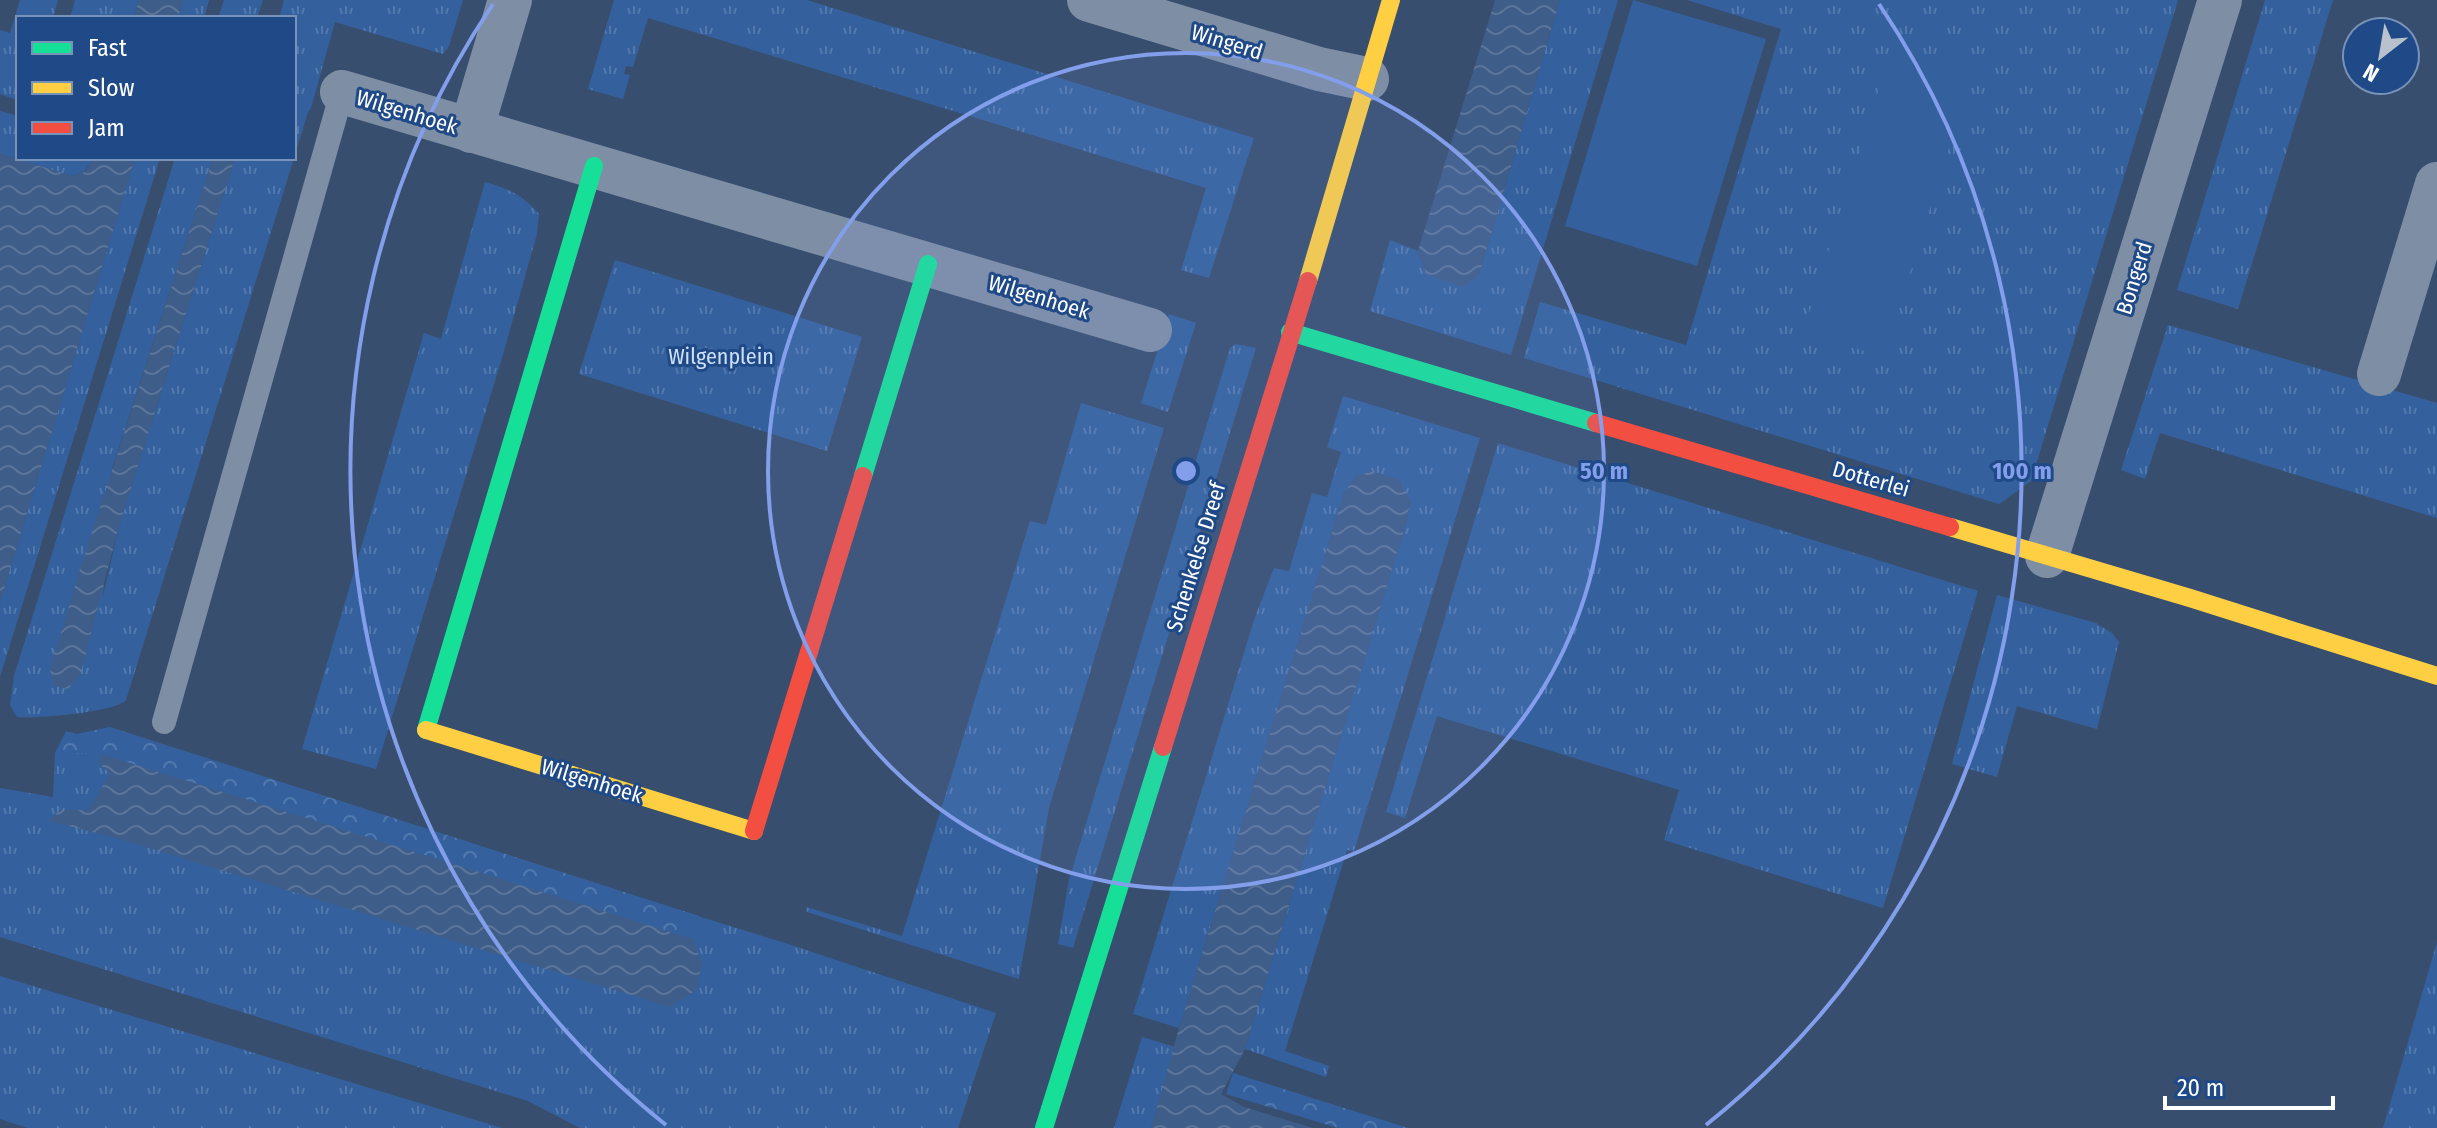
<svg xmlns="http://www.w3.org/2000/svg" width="2437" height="1128" font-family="'Fira Sans Condensed',sans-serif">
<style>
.grass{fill:url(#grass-tufts)}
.forest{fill:url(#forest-crowns)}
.pitch{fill:#34619e}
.water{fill:url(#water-waves)}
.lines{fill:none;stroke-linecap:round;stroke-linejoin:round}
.lane{stroke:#7e8ea5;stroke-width:24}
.street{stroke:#7e8ea5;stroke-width:44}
.fast{stroke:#16e098;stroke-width:18}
.slow{stroke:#ffcf43;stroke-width:18}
.jam{stroke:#f24e42;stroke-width:18}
.ring{fill:none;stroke:#839eea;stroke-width:4}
.labels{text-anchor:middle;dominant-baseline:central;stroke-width:6;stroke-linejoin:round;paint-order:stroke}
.street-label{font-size:22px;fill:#fff;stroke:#1f4a87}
.park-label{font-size:22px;fill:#cee0f8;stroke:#1f4a87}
.centre{fill:#839eea;stroke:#1f4a87;stroke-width:4}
.ring-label{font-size:24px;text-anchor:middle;font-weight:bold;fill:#839eea;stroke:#1f4a87;stroke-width:6;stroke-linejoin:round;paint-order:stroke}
</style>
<defs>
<pattern id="grass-tufts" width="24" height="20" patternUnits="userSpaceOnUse" patternTransform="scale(2)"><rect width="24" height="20" fill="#34619e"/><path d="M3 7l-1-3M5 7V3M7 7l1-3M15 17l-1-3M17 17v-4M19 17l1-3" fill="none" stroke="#5279ad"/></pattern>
<pattern id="forest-crowns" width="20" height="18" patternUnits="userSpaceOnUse" patternTransform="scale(2)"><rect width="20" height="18" fill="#34619e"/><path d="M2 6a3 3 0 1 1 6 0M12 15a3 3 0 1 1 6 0" fill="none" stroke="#5279ad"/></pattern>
<pattern id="water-waves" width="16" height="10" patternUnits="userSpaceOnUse" patternTransform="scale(2)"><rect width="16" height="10" fill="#3e5d88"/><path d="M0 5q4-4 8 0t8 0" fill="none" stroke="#5b759a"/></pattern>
</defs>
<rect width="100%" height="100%" fill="#374e6f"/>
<!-- grass -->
<path class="grass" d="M20,0H58L53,18H18L17,100L0,94V30L10,33Z
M75,0H139L134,18H70Z
M183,0H209L204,18H178Z
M224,0H263L257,18H218Z
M284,0H463L449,46L443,54L335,22L311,108L308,112L294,157V18H279Z
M614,0H807L1254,138L1209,278L1181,270L1206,188L648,18L633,67L626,66L624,74L630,75L623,99L588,89Z
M1560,0H1618L1511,355L1370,311L1390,240L1418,251L1426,274L1479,275Z
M1687,0H2178L2031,481L1999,504L1524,358L1540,302L1686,345L1781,29Z
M2265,0H2333L2238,309L2177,290Z
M0,111L18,116V158H94L84,172L73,176L0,154Z
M135,158H160L0,677V602Z
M175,158H213L112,469L103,596L119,526L235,158H294L126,700C116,712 35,719 17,717L10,705L14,676Z
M485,182C509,189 523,195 539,214L537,234L502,358L376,769L302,749L424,333L441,339Z
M615,260L862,337L827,451L579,374Z
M1169,314L1196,323L1168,412L1141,403Z
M2168,325L2437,403V518L2160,433L2145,479L2121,470Z
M1235,344L1256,348L1073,948L1058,944L1069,880L1230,348Z
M1343,396L1480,438L1354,851L1347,850L1285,1051L1329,1066L1326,1077L1245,1049L1407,520L1410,500L1356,476L1344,493L1179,1028L1133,1014L1255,617L1274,568L1289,571L1312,493L1327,497L1341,452L1327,447Z
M1081,403L1164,428L1049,808L1019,979L807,912L806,907L902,936L1030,521L1046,525Z
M1498,443L1978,591L1883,908L1664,840L1679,790L1437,716L1405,818L1386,812Z
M1997,595L2096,623L2112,633L2119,642L2097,729L2017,706L1997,777L1952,764Z
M66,731L341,806L785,943L996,1013L958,1128H580L528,1101L0,937V788L53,797L55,753Z
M2437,942V1128H2383Z
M0,976L502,1128H28L0,1119Z
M1142,1037L1175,1047L1151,1128H1114Z"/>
<!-- forest -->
<path class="forest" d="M110,727L699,916L693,939L101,754L55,753L67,736Z
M1233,1073L1408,1128H1338L1226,1094Z"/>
<!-- pitch -->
<path class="pitch" d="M1633,0L1766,39L1697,266L1565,226Z
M1893,45L1973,70L1884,357L1803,332Z"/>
<!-- water -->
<path class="water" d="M139,0H183L178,18H134Z
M1495,0H1560L1479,275L1462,287L1426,274L1418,251Z
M0,154L73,176L85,172L94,158H135L0,602Z
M213,158H235L119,526L80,676L68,689L55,686L50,670L80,569Z
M1373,471L1399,480L1410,500L1407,520L1245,1049L1221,1094L1244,1107L1313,1128H1151L1179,1028L1344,493L1356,476Z
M101,754L693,939L702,964L696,990L670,1007L116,838L49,821L60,810H88L110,774L99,763Z"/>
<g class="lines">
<!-- lane -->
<path class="lane" d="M164,722L342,92"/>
<!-- street -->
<path class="street" d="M1089,0L1319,69L1367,79
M342,92L1150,330
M471,131L510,0
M2379,374L2437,184
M2047,556L2220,0"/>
<!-- fast -->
<path class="fast" d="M1290,332L1596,423
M863,476L928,264
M426,730L594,166
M1044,1128L1163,747"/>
<!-- slow -->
<path class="slow" d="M1308,281L1391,0
M1950,527L2190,598L2437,676
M426,730L754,831"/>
<!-- jam -->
<path class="jam" d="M1596,423L1950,527
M1163,747L1308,281
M754,831L863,476"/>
</g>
<!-- distance rings -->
<circle cx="1186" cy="471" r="418" fill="#839eea" fill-opacity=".12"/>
<g class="ring">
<circle cx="1186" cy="471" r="418"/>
<path d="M666 1125A836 836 0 0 1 493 4M1879 4A836 836 0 0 1 1706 1125"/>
</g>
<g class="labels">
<!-- street labels -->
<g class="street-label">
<text transform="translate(1227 42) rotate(17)">Wingerd</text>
<text transform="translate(407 112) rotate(17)">Wilgenhoek</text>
<text transform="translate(2134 278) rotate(-73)">Bongerd</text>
<text transform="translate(1039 297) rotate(17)">Wilgenhoek</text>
<text transform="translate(1871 479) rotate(16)">Dotterlei</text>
<text transform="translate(1196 557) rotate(-73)">Schenkelse Dreef</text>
<text transform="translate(592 781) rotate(17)">Wilgenhoek</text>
</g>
<!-- park labels -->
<g class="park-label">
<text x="721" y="356">Wilgenplein</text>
</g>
</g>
<circle cx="1186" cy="471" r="12" class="centre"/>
<g class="ring-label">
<text x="1604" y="479">50 m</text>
<text x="2022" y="479">100 m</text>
</g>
<!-- legend -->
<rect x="16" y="16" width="280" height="144" fill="#1f4a87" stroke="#7992b7" stroke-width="2"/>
<rect x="32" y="42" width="40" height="12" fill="#16e098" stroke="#7992b7" stroke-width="2"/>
<text x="88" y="56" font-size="24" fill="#ffffff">Fast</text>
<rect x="32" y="82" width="40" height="12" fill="#ffcf43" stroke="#7992b7" stroke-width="2"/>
<text x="88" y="96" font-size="24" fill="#ffffff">Slow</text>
<rect x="32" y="122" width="40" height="12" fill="#f24e42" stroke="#7992b7" stroke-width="2"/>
<text x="88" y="136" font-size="24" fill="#ffffff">Jam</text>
<!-- north arrow -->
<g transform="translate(2381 56) rotate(211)"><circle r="38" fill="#1f4a87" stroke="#7992b7" stroke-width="2"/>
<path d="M0-6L14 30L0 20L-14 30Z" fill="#b9c1cd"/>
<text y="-12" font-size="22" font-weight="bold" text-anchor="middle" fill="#ffffff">N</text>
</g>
<!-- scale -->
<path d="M2165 1096v12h168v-12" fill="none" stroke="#ffffff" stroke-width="4"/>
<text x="2177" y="1096" font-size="24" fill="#ffffff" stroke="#1f4a87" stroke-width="6" paint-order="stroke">20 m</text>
</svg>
